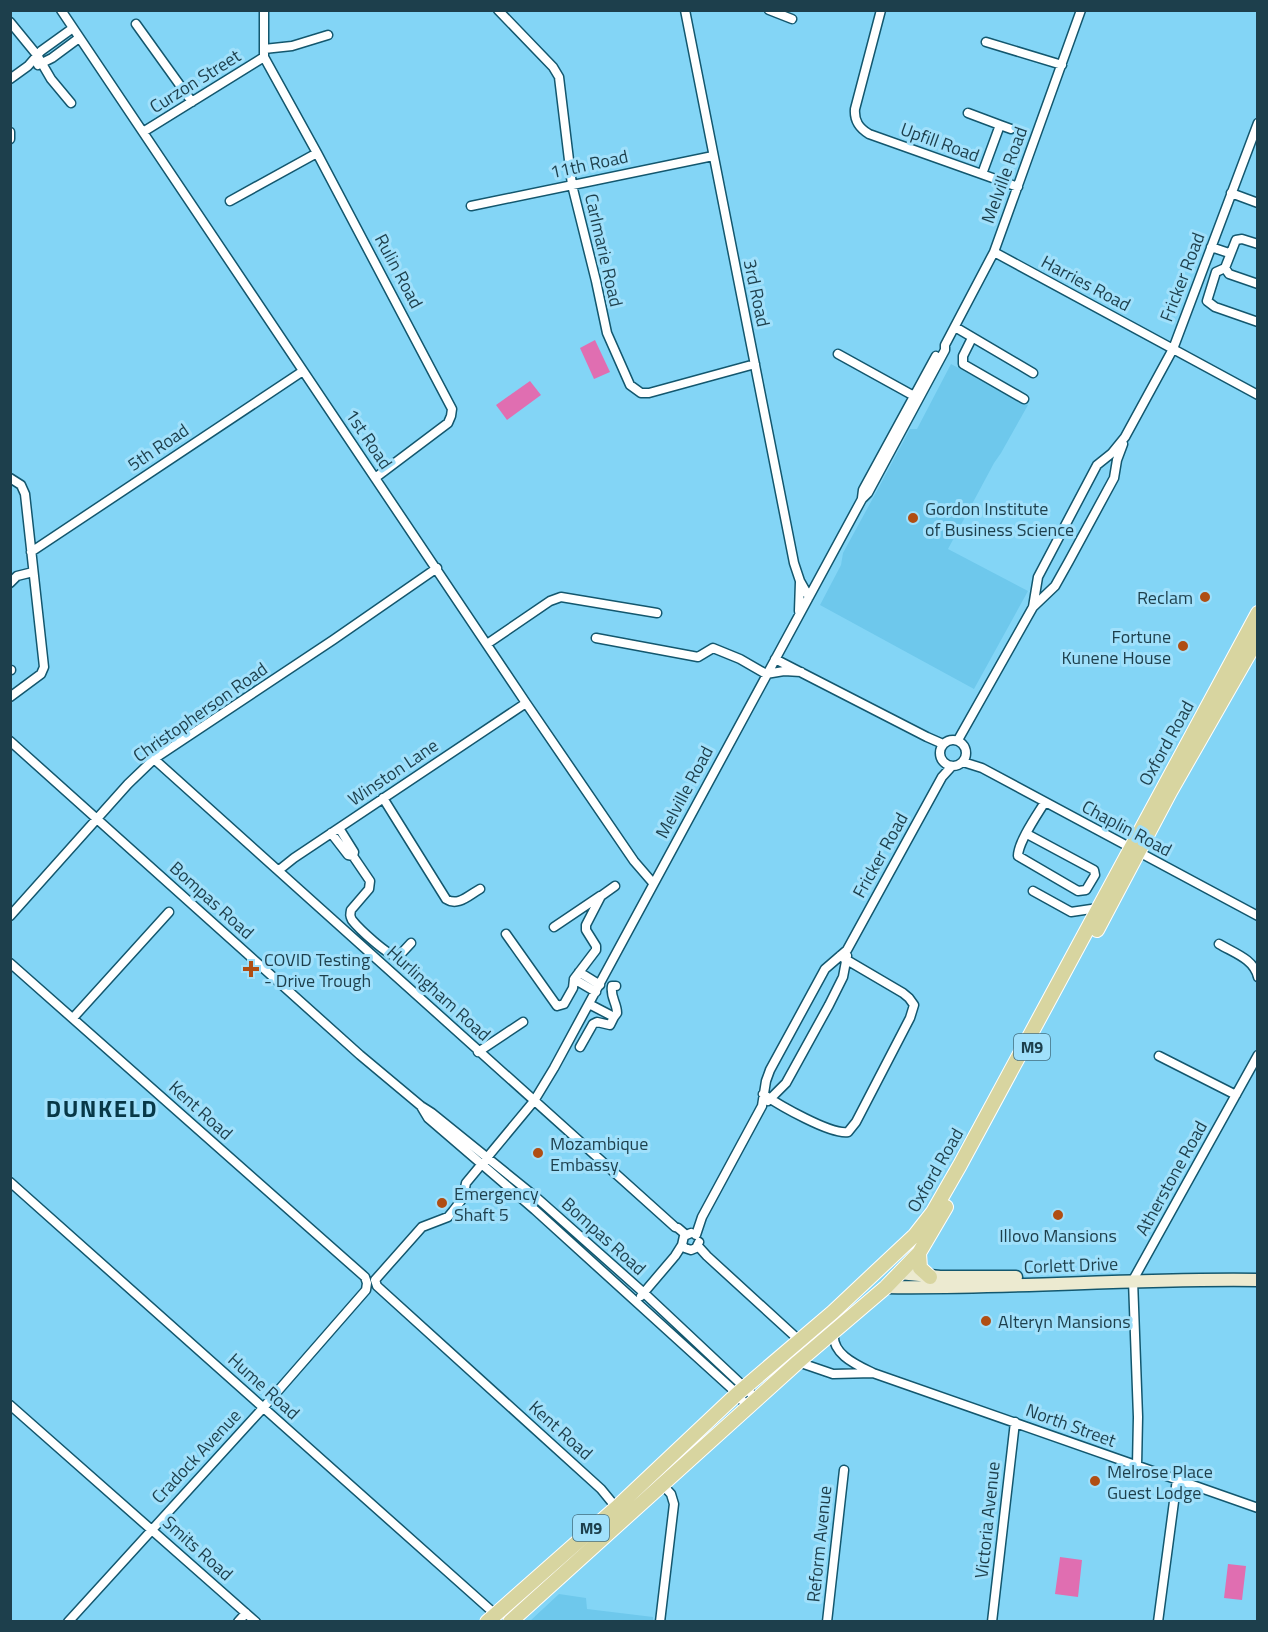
<svg xmlns="http://www.w3.org/2000/svg" width="1268" height="1632" font-family="'Titillium Web',sans-serif">
<style>
.built{fill:#6ec8ec}
.green{fill:#e06eb1}
.lines{fill:none;stroke-linecap:round;stroke-linejoin:round}
.street-casing{stroke:#13576e;stroke-width:11}
.secondary-casing{stroke:#13576e;stroke-width:15}
.primary-casing{stroke:#fff;stroke-width:16}
.street{stroke:#fff;stroke-width:8}
.secondary{stroke:#ecead0;stroke-width:12}
.primary{stroke:#d8d5a0;stroke-width:14}
.poi-dot{fill:#b04e13;stroke:#a0e0fb;stroke-width:2}
.labels{text-anchor:middle;dominant-baseline:central;stroke-width:6;stroke-linejoin:round;paint-order:stroke}
.shield{fill:#a0e0fb;stroke:#446f80;stroke-width:1.5}
.shield-label{font-size:16px;font-weight:bold;fill:#1d3f4c}
.street-label{font-size:18px;fill:#1d3f4c;stroke:#a0e0fb}
.poi-label{font-size:18px;fill:#1d3f4c;stroke:#a0e0fb;text-anchor:start}
.district-label{font-size:24px;font-weight:bold;letter-spacing:1.5px;fill:#083847;stroke:#a0e0fb}
</style>
<rect width="100%" height="100%" fill="#83d5f6"/>
<!-- built -->
<path class="built" d="M951,364L1028,405L1001,453L994,463L948,549L1028,591L974,689L820,605L841,565L843,553L879,487L910,429H917Z
M559,1594L586,1598L587,1609L653,1617V1621H530Z"/>
<!-- green -->
<path class="green" d="M595,340L610,372L594,379L580,348Z
M530,381L541,395L507,420L496,405Z
M1060,1557L1082,1560L1078,1597L1055,1594Z
M1228,1564L1246,1566L1242,1600L1224,1598Z"/>
<g class="lines">
<!-- street casing -->
<g class="street-casing">
<path id="street" d="M61,10L526,703L634,861L653,883
M264,10V57L317,153L452,409L451,416L448,423L375,478
M498,10L553,67L559,77L572,185L596,281L607,333L630,385L641,393H649L755,364
M685,10L794,563L800,581L809,597
M769,10L792,19
M881,10L855,109C854,121 859,128 869,134L1018,187
M10,22L37,55L51,79L71,103
M136,24L192,102
M986,42L1062,65
M264,49L292,46L328,35
M38,65L52,58L79,38
M10,79L28,66L41,51L73,28
M968,113L1000,125L982,174
M1000,125L1011,129
M10,132V139
M143,132L264,57
M1231,193L1258,203
M230,201L317,153
M471,206L713,156
M1258,244L1242,239L1236,240L1225,268L1229,274L1258,284
M1211,247L1229,253
M994,252L1258,395
M1225,268L1216,272L1207,301L1215,307L1258,322
M955,327L1033,373
M972,338L963,356V364L1024,399
M838,354L914,396
M10,478L21,485L25,494L44,667L41,674L10,697
M862,498L863,490L936,356
M31,552L303,371
M10,583L17,576L33,572
M1033,607L1055,586L1069,561L1114,478L1117,460L1123,444
M799,611L800,582
M596,638L698,657L713,648L740,659L766,674L784,671L801,672
M487,644L550,601L561,597L657,613
M775,659L927,737L943,744
M10,670H11
M940 753a13 13 0 1 1 26 0a13 13 0 1 1-26 0Z
M958,740L1033,607L1038,577L1097,465L1112,453L1125,437L1173,349L1258,123
M10,741L360,1055L421,1106L432,1113L537,1198L644,1293L758,1400
M154,759L675,1227L678,1228L685,1234
M963,762L982,768L1258,916
M383,798L446,899C458,907 469,895 480,889
M339,828L354,852L353,856
M331,833L348,855L353,856L370,881L369,889L351,910C350,915 350,916 352,920C359,929 388,956 398,957L411,943
M1027,834L1094,870L1095,875L1086,890L1078,891L1018,856C1018,842 1037,815 1045,802
M279,870L294,858L526,703
M1033,891L1071,912L1098,908
M10,916L128,784L154,759L333,640L437,568
M554,927L600,896
M506,934L557,1006L564,1004L573,988L574,979L596,950V946L586,930V925L601,896L615,886
M1219,944C1234,953 1254,959 1258,977
M10,963L365,1277L367,1283L366,1290L263,1408L68,1622
M579,972L600,985
M574,979L596,992
M614,1017L617,1013C617,1003 610,997 612,986H616
M73,1018L169,912
M580,1047L593,1024L597,1022L610,1025L614,1017L589,1004
M478,1052L523,1022
M1159,1056L1236,1095
M763,1094C779,1105 831,1135 848,1132L856,1122L910,1018L914,1005L909,998L903,993L840,956
M768,1101L786,1083L829,1005L843,977L847,956
M422,1108L428,1118L535,1210L731,1388L749,1408
M10,1182L495,1614
M696,1235L702,1217L762,1106L766,1081L770,1070L825,969L847,950L942,777L952,766
M682,1245L685,1248L691,1250L696,1248L699,1242
M698,1246L707,1256L800,1341
M641,1296L675,1256L682,1245L684,1236L691,1233
M834,1333C831,1354 857,1365 873,1373L1258,1508
M798,1362L833,1374L873,1373
M10,1405L256,1622
M1137,1466L1138,1417L1133,1280L1258,1055
M659,1481L671,1494L674,1504L660,1622
M619,1511L601,1489L377,1286L375,1280L422,1227L448,1217L453,1211L463,1198L466,1183L534,1101L554,1068L862,499L868,493L945,350V345L994,252L1081,10
M238,1622L246,1613
M827,1622L844,1470
M992,1622L1015,1422
M1158,1622L1177,1479"/>
</g>
<!-- secondary casing -->
<g class="secondary-casing">
<path id="secondary" d="M899,1273L940,1277H1016
M886,1287C1010,1289 1134,1278 1258,1280"/>
</g>
<!-- primary casing -->
<g class="primary-casing">
<path id="primary" d="M1097,930L1170,792L1258,638
M919,1253L920,1268L930,1277
M487,1622L616,1508L737,1394L833,1312L915,1235L933,1212L960,1165L1258,613
M510,1622L798,1362L886,1287L919,1253L946,1207"/>
</g>
<!-- street -->
<use href="#street" class="street"/>
<!-- secondary -->
<use href="#secondary" class="secondary"/>
<!-- primary -->
<use href="#primary" class="primary"/>
</g>
<!-- markers -->
<g class="poi-dot">
<circle cx="913" cy="518" r="6"/>
<circle cx="1205" cy="597" r="6"/>
<circle cx="1183" cy="646" r="6"/>
<path d="M248 960h6v6h6v6h-6v6h-6v-6h-6v-6h6z"/>
<circle cx="538" cy="1153" r="6"/>
<circle cx="442" cy="1203" r="6"/>
<circle cx="1058" cy="1215" r="6"/>
<circle cx="986" cy="1321" r="6"/>
<circle cx="1095" cy="1481" r="6"/>
</g>
<g class="labels">
<!-- shield labels -->
<g class="shield">
<rect x="1014" y="1034" width="36" height="26" rx="4.5"/>
<rect x="573" y="1515" width="36" height="26" rx="4.5"/>
</g>
<g class="shield-label">
<text x="1032" y="1047">M9</text>
<text x="591" y="1528">M9</text>
</g>
<!-- street labels -->
<g class="street-label">
<text transform="translate(195 81) rotate(-32)">Curzon Street</text>
<text transform="translate(940 142) rotate(20)">Upfill Road</text>
<text transform="translate(589 164) rotate(-12)">11th Road</text>
<text transform="translate(1004 175) rotate(-70)">Melville Road</text>
<text transform="translate(604 250) rotate(77)">Carlmarie Road</text>
<text transform="translate(399 271) rotate(62)">Rulin Road</text>
<text transform="translate(1182 277) rotate(-69)">Fricker Road</text>
<text transform="translate(1086 283) rotate(28)">Harries Road</text>
<text transform="translate(757 293) rotate(78)">3rd Road</text>
<text transform="translate(369 439) rotate(56)">1st Road</text>
<text transform="translate(158 447) rotate(-34)">5th Road</text>
<text transform="translate(200 712) rotate(-35)">Christopherson Road</text>
<text transform="translate(1166 743) rotate(-61)">Oxford Road</text>
<text transform="translate(393 772) rotate(-34)">Winston Lane</text>
<text transform="translate(684 792) rotate(-62)">Melville Road</text>
<text transform="translate(1127 828) rotate(28)">Chaplin Road</text>
<text transform="translate(880 855) rotate(-61)">Fricker Road</text>
<text transform="translate(212 900) rotate(42)">Bompas Road</text>
<text transform="translate(439 993) rotate(42)">Hurlingham Road</text>
<text transform="translate(201 1110) rotate(42)">Kent Road</text>
<text transform="translate(935 1170) rotate(-60)">Oxford Road</text>
<text transform="translate(1171 1178) rotate(-61)">Atherstone Road</text>
<text transform="translate(604 1236) rotate(42)">Bompas Road</text>
<text transform="translate(1071 1265) rotate(-2)">Corlett Drive</text>
<text transform="translate(264 1386) rotate(42)">Hume Road</text>
<text transform="translate(1071 1425) rotate(20)">North Street</text>
<text transform="translate(561 1430) rotate(42)">Kent Road</text>
<text transform="translate(196 1456) rotate(-47)">Cradock Avenue</text>
<text transform="translate(987 1520) rotate(-84)">Victoria Avenue</text>
<text transform="translate(819 1544) rotate(-84)">Reform Avenue</text>
<text transform="translate(198 1548) rotate(42)">Smits Road</text>
</g>
<!-- poi labels -->
<g class="poi-label">
<text x="925" y="508">Gordon Institute<tspan x="925" dy="21">of Business Science</tspan></text>
<text x="1193" y="597" text-anchor="end">Reclam</text>
<text x="1171" y="636" text-anchor="end">Fortune<tspan x="1171" dy="21">Kunene House</tspan></text>
<text x="264" y="959">COVID Testing<tspan x="264" dy="21">- Drive Trough</tspan></text>
<text x="550" y="1143">Mozambique<tspan x="550" dy="21">Embassy</tspan></text>
<text x="454" y="1193">Emergency<tspan x="454" dy="21">Shaft 5</tspan></text>
<text x="1058" y="1235" text-anchor="middle">Illovo Mansions</text>
<text x="998" y="1321">Alteryn Mansions</text>
<text x="1107" y="1471">Melrose Place<tspan x="1107" dy="21">Guest Lodge</tspan></text>
</g>
<!-- district labels -->
<g class="district-label">
<text x="102" y="1108">DUNKELD</text>
</g>
</g>
<!-- border -->
<rect width="1268" height="1632" fill="none" stroke="#1d3f4c" stroke-width="24"/>
</svg>
